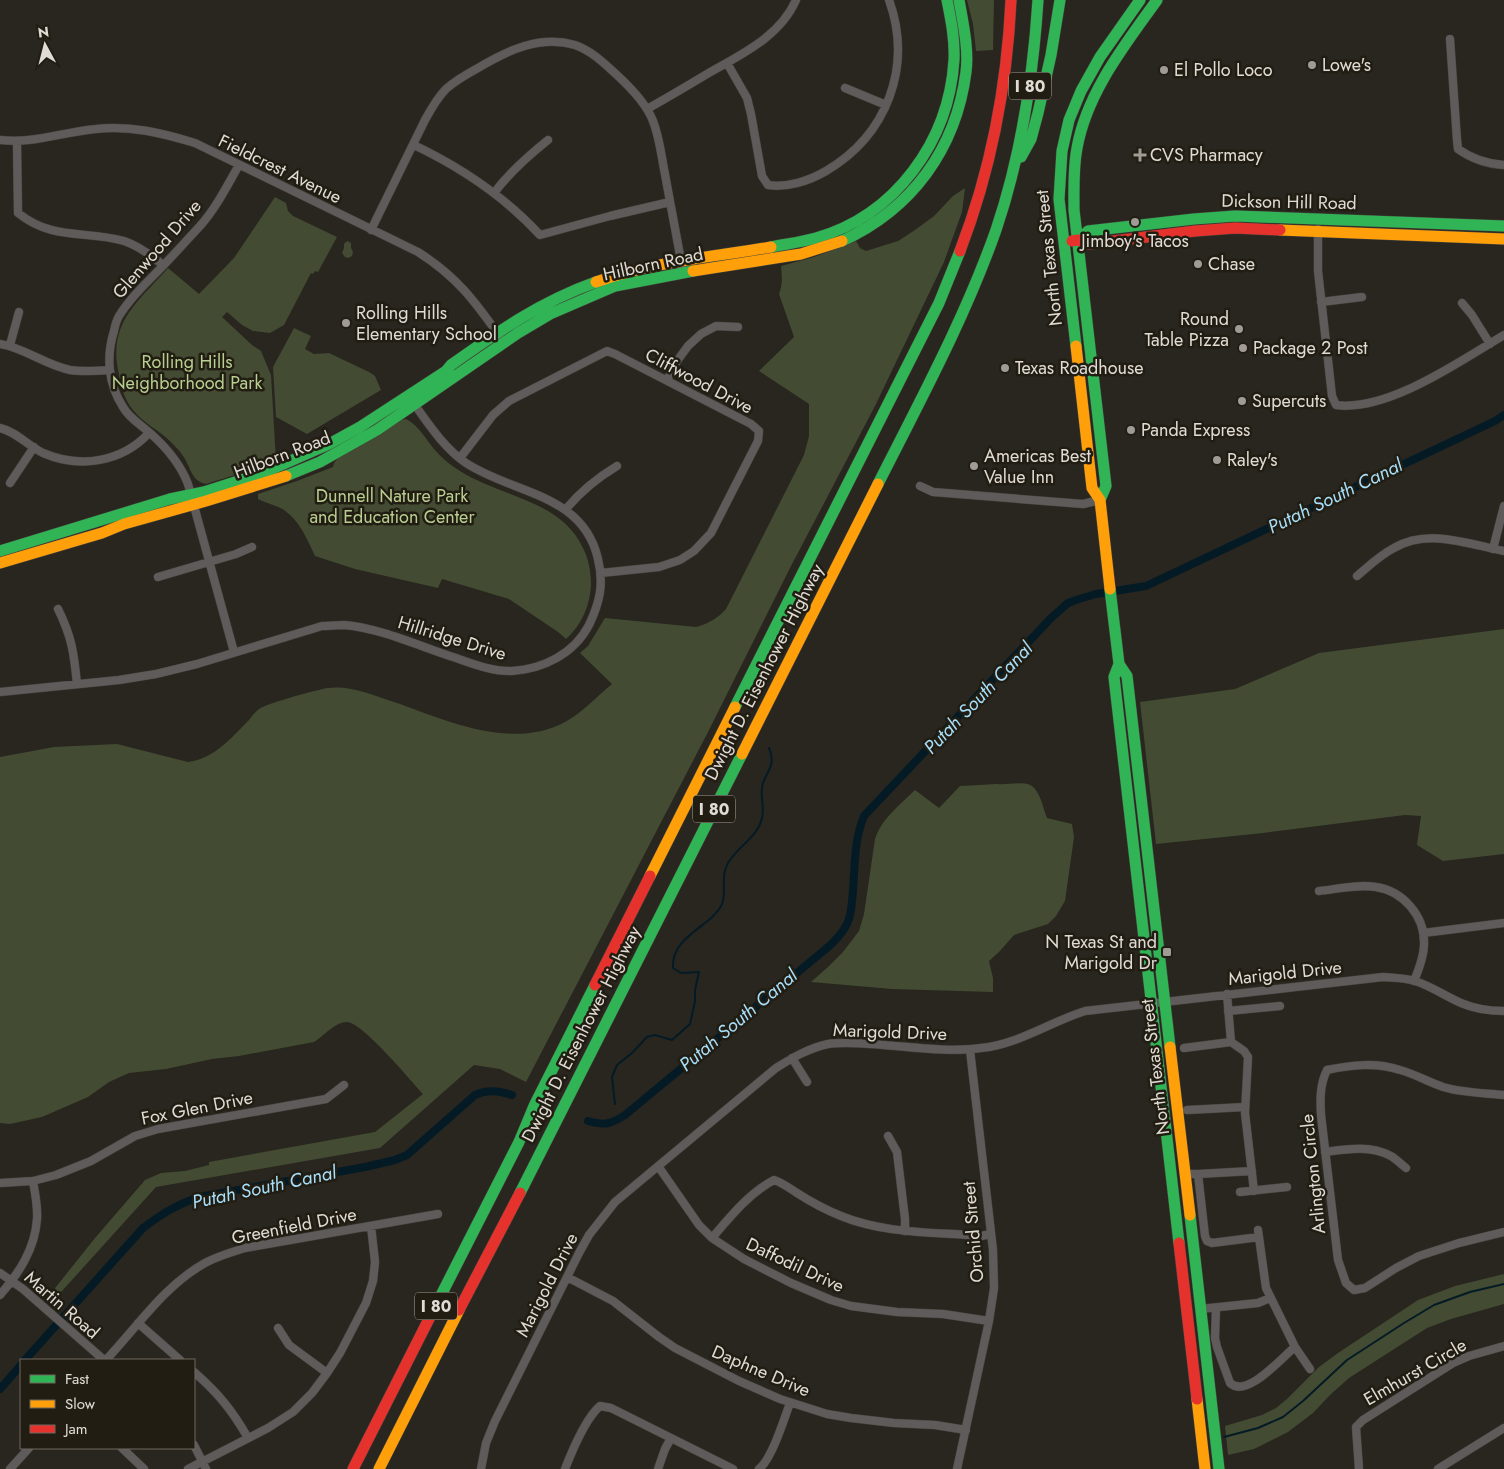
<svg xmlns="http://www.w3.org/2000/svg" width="1504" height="1469" font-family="Jost,sans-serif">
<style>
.green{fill:#434b32}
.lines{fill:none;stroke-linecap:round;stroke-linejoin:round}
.stream{stroke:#041b26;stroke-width:2}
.canal{stroke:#041b26;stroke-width:8}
.street-casing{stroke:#45423d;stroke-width:9}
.fast-casing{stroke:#45423d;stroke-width:12}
.slow-casing{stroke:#45423d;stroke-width:12}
.jam-casing{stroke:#45423d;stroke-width:12}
.street{stroke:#5e5b5a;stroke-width:8}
.fast{stroke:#30b455;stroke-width:11}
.slow{stroke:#ff9f0a;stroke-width:11}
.jam{stroke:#e5322d;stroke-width:11}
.poi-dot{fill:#a09c95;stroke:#221d12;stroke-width:2}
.labels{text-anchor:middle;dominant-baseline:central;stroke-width:5;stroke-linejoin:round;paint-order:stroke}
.shield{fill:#221d12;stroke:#a7a39a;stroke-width:1}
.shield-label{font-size:16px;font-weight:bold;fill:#e0dcd5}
.poi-label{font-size:18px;fill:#e0dcd5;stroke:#221d12;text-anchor:start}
.street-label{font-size:18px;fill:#e0dcd5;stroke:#221d12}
.park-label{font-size:18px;fill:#b9cf91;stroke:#221d12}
.water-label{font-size:19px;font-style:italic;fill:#a7dffb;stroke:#221d12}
</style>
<rect width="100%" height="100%" fill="#28261f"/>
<!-- green -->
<path class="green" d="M967,0H994L993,50L976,51L973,24Z
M965,188L962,212L944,262L875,406L790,568L708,732L526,1082L500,1069L474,1065L380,1148L156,1187L53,1301L48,1297L95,1238L145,1180L161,1173L185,1171L209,1165V1162L375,1132L423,1094C411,1081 362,1022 347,1022C335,1022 324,1036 314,1042L239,1056L212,1059L166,1069L129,1073L109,1082L88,1097L42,1117L10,1124L0,1123V757L54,747L117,744L188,762C214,759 232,737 249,720C252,716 255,712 259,709C265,704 319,689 328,688C350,685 373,695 394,702C446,720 511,751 565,722C582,713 597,696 612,684L580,653L588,646L605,618L696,627C708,624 718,618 726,609L804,455L809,436V404L759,371L794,337L779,294C783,284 782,276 781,266L814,257L856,241L860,248L866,251L898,241L915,230L934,216L953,196Z
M275,197L286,203L288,211L293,216L337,237L318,272L315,271L313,274L311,273L284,325L270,333L253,331L242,325L227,312L222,317L252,345L261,351L271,375L276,462L206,484C191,481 191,467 183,456C180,451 175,446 171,442C159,430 143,423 133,410C125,400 121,388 119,375C107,323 137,303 168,268L199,294L234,258Z
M347,241L351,243V248L353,252L352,256L348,258L345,257L342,253L344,248V244Z
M294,328L311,336L305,349L314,354L329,353L369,372L375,376L381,390L307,434L276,417L273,367Z
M406,419C419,426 425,438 434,449C442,458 450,465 460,471C501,497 561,500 583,548C589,560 591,572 591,585C590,606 581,626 566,639L558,632L509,599L442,579L438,588L355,569L315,556C307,539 300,521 284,510C276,505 266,503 258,499V494L297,481L333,467L334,463L338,458L400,420Z
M1504,629V854L1443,861L1417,845L1421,816L1405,815L1263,833L1156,844L1140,702L1235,689L1319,653Z
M997,784C1006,785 1020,782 1028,784C1040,788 1043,808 1047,818L1072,824L1074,837L1065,901L1056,916L1048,924L1014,935L999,952L989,961L993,978V992L892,989L811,982L829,966L843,952L859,931L864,914L875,839C882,818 900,805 915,790L939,808L960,786Z
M1504,1274V1304L1451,1319L1427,1328L1349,1378L1330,1395L1313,1413L1288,1432L1254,1449L1228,1455L1225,1426L1262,1415L1276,1408L1287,1399L1319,1367L1338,1353L1418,1300L1455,1286Z"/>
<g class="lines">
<!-- stream -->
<path class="stream" d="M615,1104L612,1077L617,1065L632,1053L647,1037L655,1035L672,1040L690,1024L695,1001V990L699,972L681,973L673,968C671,945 694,932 710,919C714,915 720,910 722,904C727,892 720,877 728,863C737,847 758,837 762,818C765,807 759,794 763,783C768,769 776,765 769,748
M1224,1437L1258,1428L1283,1417L1303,1401L1347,1360L1404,1323L1434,1305L1470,1292L1504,1284"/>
<!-- canal -->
<path class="canal" d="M588,1121C605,1126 611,1124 625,1115L827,948C835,941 842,934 847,924C852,914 852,901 853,890C855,865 854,840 864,816L1051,618L1068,603L1079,599L1096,594L1146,586L1495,421L1504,415
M25,1360L143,1228C163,1213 176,1205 199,1197L365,1167L395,1160L407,1155L475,1095C488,1089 499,1091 512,1095
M0,1389L21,1365"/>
<!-- street casing -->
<g class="street-casing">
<path id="street" d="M1450,39L1457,140L1458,149C1472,159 1488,164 1504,165
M727,63L747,98L751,114L762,176L768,185C787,188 809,181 826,171C887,135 913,67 889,0
M845,88L886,105
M647,109C667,98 687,86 707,74C740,55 780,37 796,0
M0,140C33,144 63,132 96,129C130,125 162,133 195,143L418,252C456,276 475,301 500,337
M17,142L18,213C53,241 85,230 124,241C139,246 151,255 163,265
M414,145C460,167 505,197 540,235L610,216L670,202
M494,193C509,173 528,156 548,140
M1318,229V271L1332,396L1336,405C1388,412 1460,361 1504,335
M371,230L425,120C431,109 437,98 446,89C456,80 467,74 478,68C508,50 540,35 575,45C592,51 605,64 618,76C631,88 646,103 653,121C659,136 661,153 664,169C670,201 676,234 682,266
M1321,302L1362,297
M1462,303L1472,315L1490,344
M0,344C25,348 45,365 70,370C82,372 97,371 109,370
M10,345L19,312
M667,380L677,361L688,346L701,334L716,326L738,327
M0,428C17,432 28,446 43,453C80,469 122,462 149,433
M460,458L493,415L509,401L607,351L615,354L751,424L759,431L758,441L711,533L694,551L680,560L659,567L601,573
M10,483L34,447
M920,486L933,492L1083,504L1100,500
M566,509C581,491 597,478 617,466
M1493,549L1504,506
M1357,576C1369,566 1380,555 1394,548C1428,528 1468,544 1504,551
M158,577L236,554L252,547
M58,609C72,637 74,654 77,684
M234,652L188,484C180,463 167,448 150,433C141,425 129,418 123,407C108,384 106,356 114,331C115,326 116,321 119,316C129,300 142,287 156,273C171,258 185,242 200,226C216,208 227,186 239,165
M0,692L119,680L156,674L197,664L322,626C329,626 337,625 344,625C380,628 419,646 453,657C471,663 492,672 512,671C543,669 574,654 589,625C600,602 604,584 598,559C583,493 513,494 466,463C443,447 428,423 412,401
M1319,891C1337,889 1358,884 1376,887C1403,891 1425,916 1424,944C1424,956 1419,969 1414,981
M1423,933L1504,923
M1227,994L1231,1042L1244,1051L1248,1057L1245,1113L1254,1191
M1228,1011L1280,1006
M1184,1048L1231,1042
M792,1058L807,1082
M1504,1095C1484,1093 1463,1093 1443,1087C1428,1082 1415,1074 1400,1070C1376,1062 1351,1065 1327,1070C1320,1084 1320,1099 1321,1115L1338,1260L1346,1283L1354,1290L1365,1288L1396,1268L1419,1256L1459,1243L1504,1232
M1187,1110L1245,1107
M888,1136L897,1152L905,1219V1231
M1325,1152C1347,1149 1370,1145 1391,1156C1396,1159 1401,1164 1406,1168
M658,1166L699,1225L712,1238L744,1259L791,1283L831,1300L851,1306L897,1312L943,1314L989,1321
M1185,1174H1198L1252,1171
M1198,1174L1205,1236L1207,1241L1212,1243L1259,1237
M0,1183L33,1181L56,1175L91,1161L135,1136L158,1129L326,1099L344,1085
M1240,1192L1287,1187
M1258,1230L1266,1288L1295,1347L1310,1369
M712,1238C730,1217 749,1193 774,1180C783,1183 789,1188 797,1193C811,1202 826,1210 841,1216C885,1234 934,1232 981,1236L991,1234
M0,1273L23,1289L104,1360
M567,1277L613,1301L659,1337L675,1348L739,1381L780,1399L827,1414L851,1418L894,1423L935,1425L966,1430
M0,1295C19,1273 35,1249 37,1219C38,1207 35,1193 33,1181
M1216,1308L1215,1338L1217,1347L1230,1383C1247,1399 1282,1357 1295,1347
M1200,1309L1258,1303L1270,1298
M138,1323L180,1360
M278,1328L289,1345L327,1373
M106,1360C138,1326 164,1286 205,1263C218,1256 232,1252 245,1248L438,1214
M194,1372C218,1393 232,1410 248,1438
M194,1445L206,1469
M122,1448L144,1469
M10,1469L29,1448
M188,1469L268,1428L293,1412L312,1393L327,1373L340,1353L366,1303L373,1281L375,1262L371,1226
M481,1469L486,1443L495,1421L579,1253L589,1235L615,1202L776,1068C792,1058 809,1048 828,1044C842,1042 856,1043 870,1044C906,1046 946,1053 981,1048C1019,1044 1050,1022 1085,1011L1383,977C1394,978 1405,978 1415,981C1431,986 1445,996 1461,1003C1475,1009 1490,1011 1504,1011
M565,1469C572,1451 586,1418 600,1406L611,1408L733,1469
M658,1469L665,1449L671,1438
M759,1469C772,1459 784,1419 790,1403
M957,1469L989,1321L994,1288L993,1250L970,1050
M1359,1469L1356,1427L1363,1420L1453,1363L1469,1356L1504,1346
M1438,1469L1504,1428"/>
</g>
<!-- fast casing -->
<g class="fast-casing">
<path id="fast" d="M1021,157L1031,139L1038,113L1051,55L1060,0
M1078,240L1088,231L1194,219L1235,216L1504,226
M842,241C912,209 956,149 966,72C969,49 963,23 959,0
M771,247C786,244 802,242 816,238C896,215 949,141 954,60C955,40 951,20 947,0
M1076,346L1059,199L1062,151L1069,120L1081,91L1100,57L1140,0
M286,476L320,462L377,430L518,333L550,314L615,286L693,271
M878,484C920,401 965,318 996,230C1021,156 1033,78 1038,0
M1100,500L1106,486L1074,210C1074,189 1073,169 1077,148C1087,92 1125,45 1157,0
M0,551L170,499L204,492L263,473L329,444L360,427L446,371L451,365C499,331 540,302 596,282
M1110,589L1119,664L1127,676L1170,1047
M1119,664L1114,677L1179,1243
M735,707L939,303L960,251
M520,1193L742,754
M1190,1215L1219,1469
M434,1309L519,1142L534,1106L595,985"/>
</g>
<!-- slow casing -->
<g class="slow-casing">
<path id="slow" d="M1280,230L1504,239
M693,271L801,254L842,241
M596,282C652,262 713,257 771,247
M1076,346L1092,488L1100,500L1110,589
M0,563L102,533L124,524L206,501L286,476
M742,754L878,484
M650,876L735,707
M1170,1047L1190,1215
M1197,1399L1205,1469
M379,1469L459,1310"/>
</g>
<!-- jam casing -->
<g class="jam-casing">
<path id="jam" d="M1072,241L1078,240L1089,244L1195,231L1235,228L1280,230
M960,251C991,170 1007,87 1011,0
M595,985L650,876
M1179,1243L1197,1399
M459,1310L520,1193
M353,1469L434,1309"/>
</g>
<!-- street -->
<use href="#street" class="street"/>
<!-- fast -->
<use href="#fast" class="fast"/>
<!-- slow -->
<use href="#slow" class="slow"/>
<!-- jam -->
<use href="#jam" class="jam"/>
</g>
<!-- markers -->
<g class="poi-dot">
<circle cx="1312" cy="65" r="5"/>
<circle cx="1164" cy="70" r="5"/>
<path d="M1137.5 147.5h5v5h5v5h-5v5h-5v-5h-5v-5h5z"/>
<circle cx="1135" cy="222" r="5"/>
<circle cx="1198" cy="264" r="5"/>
<circle cx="346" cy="323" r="5"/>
<circle cx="1239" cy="329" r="5"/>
<circle cx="1243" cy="348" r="5"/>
<circle cx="1005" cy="368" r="5"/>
<circle cx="1242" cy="401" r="5"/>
<circle cx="1131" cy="430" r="5"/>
<circle cx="1217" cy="460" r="5"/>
<circle cx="974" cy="466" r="5"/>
<rect x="1162" y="947" width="10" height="10" rx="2.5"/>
</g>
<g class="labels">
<!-- shield labels -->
<g class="shield">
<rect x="1009" y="72.5" width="42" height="27" rx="4"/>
<rect x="693" y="795.5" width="42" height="27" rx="4"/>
<rect x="415" y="1292.5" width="42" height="27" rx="4"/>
</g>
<g class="shield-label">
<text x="1030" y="86">I 80</text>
<text x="714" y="809">I 80</text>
<text x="436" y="1306">I 80</text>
</g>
<!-- poi labels -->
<g class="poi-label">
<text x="1322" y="65">Lowe's</text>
<text x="1174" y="70">El Pollo Loco</text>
<text x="1150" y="155">CVS Pharmacy</text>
<text x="1135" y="241" text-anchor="middle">Jimboy's Tacos</text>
<text x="1208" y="264">Chase</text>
<text x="356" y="313">Rolling Hills<tspan x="356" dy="21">Elementary School</tspan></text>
<text x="1229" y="319" text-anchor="end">Round<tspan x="1229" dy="21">Table Pizza</tspan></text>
<text x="1253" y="348">Package 2 Post</text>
<text x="1015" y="368">Texas Roadhouse</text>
<text x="1252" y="401">Supercuts</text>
<text x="1141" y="430">Panda Express</text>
<text x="984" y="456">Americas Best<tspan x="984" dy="21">Value Inn</tspan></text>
<text x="1227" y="460">Raley's</text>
<text x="1157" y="942" text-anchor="end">N Texas St and<tspan x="1157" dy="21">Marigold Dr</tspan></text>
</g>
<!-- street labels -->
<g class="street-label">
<text transform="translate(280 169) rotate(26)">Fieldcrest Avenue</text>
<text transform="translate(1289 202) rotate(1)">Dickson Hill Road</text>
<text transform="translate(157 249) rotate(-49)">Glenwood Drive</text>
<text transform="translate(1049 258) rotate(-96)">North Texas Street</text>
<text transform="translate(653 264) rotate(-12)">Hilborn Road</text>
<text transform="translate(699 381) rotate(28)">Cliffwood Drive</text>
<text transform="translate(282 455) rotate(-21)">Hilborn Road</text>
<text transform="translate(452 638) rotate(17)">Hillridge Drive</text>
<text transform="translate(764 672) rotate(-63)">Dwight D. Eisenhower Highway</text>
<text transform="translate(1285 973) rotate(-6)">Marigold Drive</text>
<text transform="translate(890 1032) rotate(2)">Marigold Drive</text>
<text transform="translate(581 1034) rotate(-63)">Dwight D. Eisenhower Highway</text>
<text transform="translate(1155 1067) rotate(-97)">North Texas Street</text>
<text transform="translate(197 1108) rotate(-11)">Fox Glen Drive</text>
<text transform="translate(1313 1174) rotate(-96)">Arlington Circle</text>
<text transform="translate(294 1226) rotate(-11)">Greenfield Drive</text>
<text transform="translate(973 1232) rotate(-95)">Orchid Street</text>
<text transform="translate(795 1265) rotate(25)">Daffodil Drive</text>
<text transform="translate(547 1285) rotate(-63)">Marigold Drive</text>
<text transform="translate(62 1305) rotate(41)">Martin Road</text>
<text transform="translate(761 1371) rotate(23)">Daphne Drive</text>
<text transform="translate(1415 1372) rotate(-30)">Elmhurst Circle</text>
</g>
<!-- park labels -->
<g class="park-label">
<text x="187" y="362">Rolling Hills<tspan x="187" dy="21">Neighborhood Park</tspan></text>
<text x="392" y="496">Dunnell Nature Park<tspan x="392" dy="21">and Education Center</tspan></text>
</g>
<!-- water labels -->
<g class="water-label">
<text transform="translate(1335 496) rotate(-26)">Putah South Canal</text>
<text transform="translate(978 698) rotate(-46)">Putah South Canal</text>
<text transform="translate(738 1020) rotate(-40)">Putah South Canal</text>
<text transform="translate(264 1187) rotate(-12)">Putah South Canal</text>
</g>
</g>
<!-- legend -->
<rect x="20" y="1359" width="175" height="90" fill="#221d12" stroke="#6e6960"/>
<rect x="30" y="1375" width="25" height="8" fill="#30b455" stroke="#6e6960"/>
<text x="65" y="1384" font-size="15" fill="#e0dcd5">Fast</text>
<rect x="30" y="1400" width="25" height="8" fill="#ff9f0a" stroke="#6e6960"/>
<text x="65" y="1409" font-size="15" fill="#e0dcd5">Slow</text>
<rect x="30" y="1425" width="25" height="8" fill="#e5322d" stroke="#6e6960"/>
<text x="65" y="1434" font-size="15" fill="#e0dcd5">Jam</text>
<!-- north arrow -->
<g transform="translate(45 45) rotate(353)" stroke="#221d12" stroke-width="4" paint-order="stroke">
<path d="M0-4L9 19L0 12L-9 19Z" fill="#e0dcd5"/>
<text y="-8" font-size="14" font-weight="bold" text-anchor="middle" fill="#e0dcd5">N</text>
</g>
</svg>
